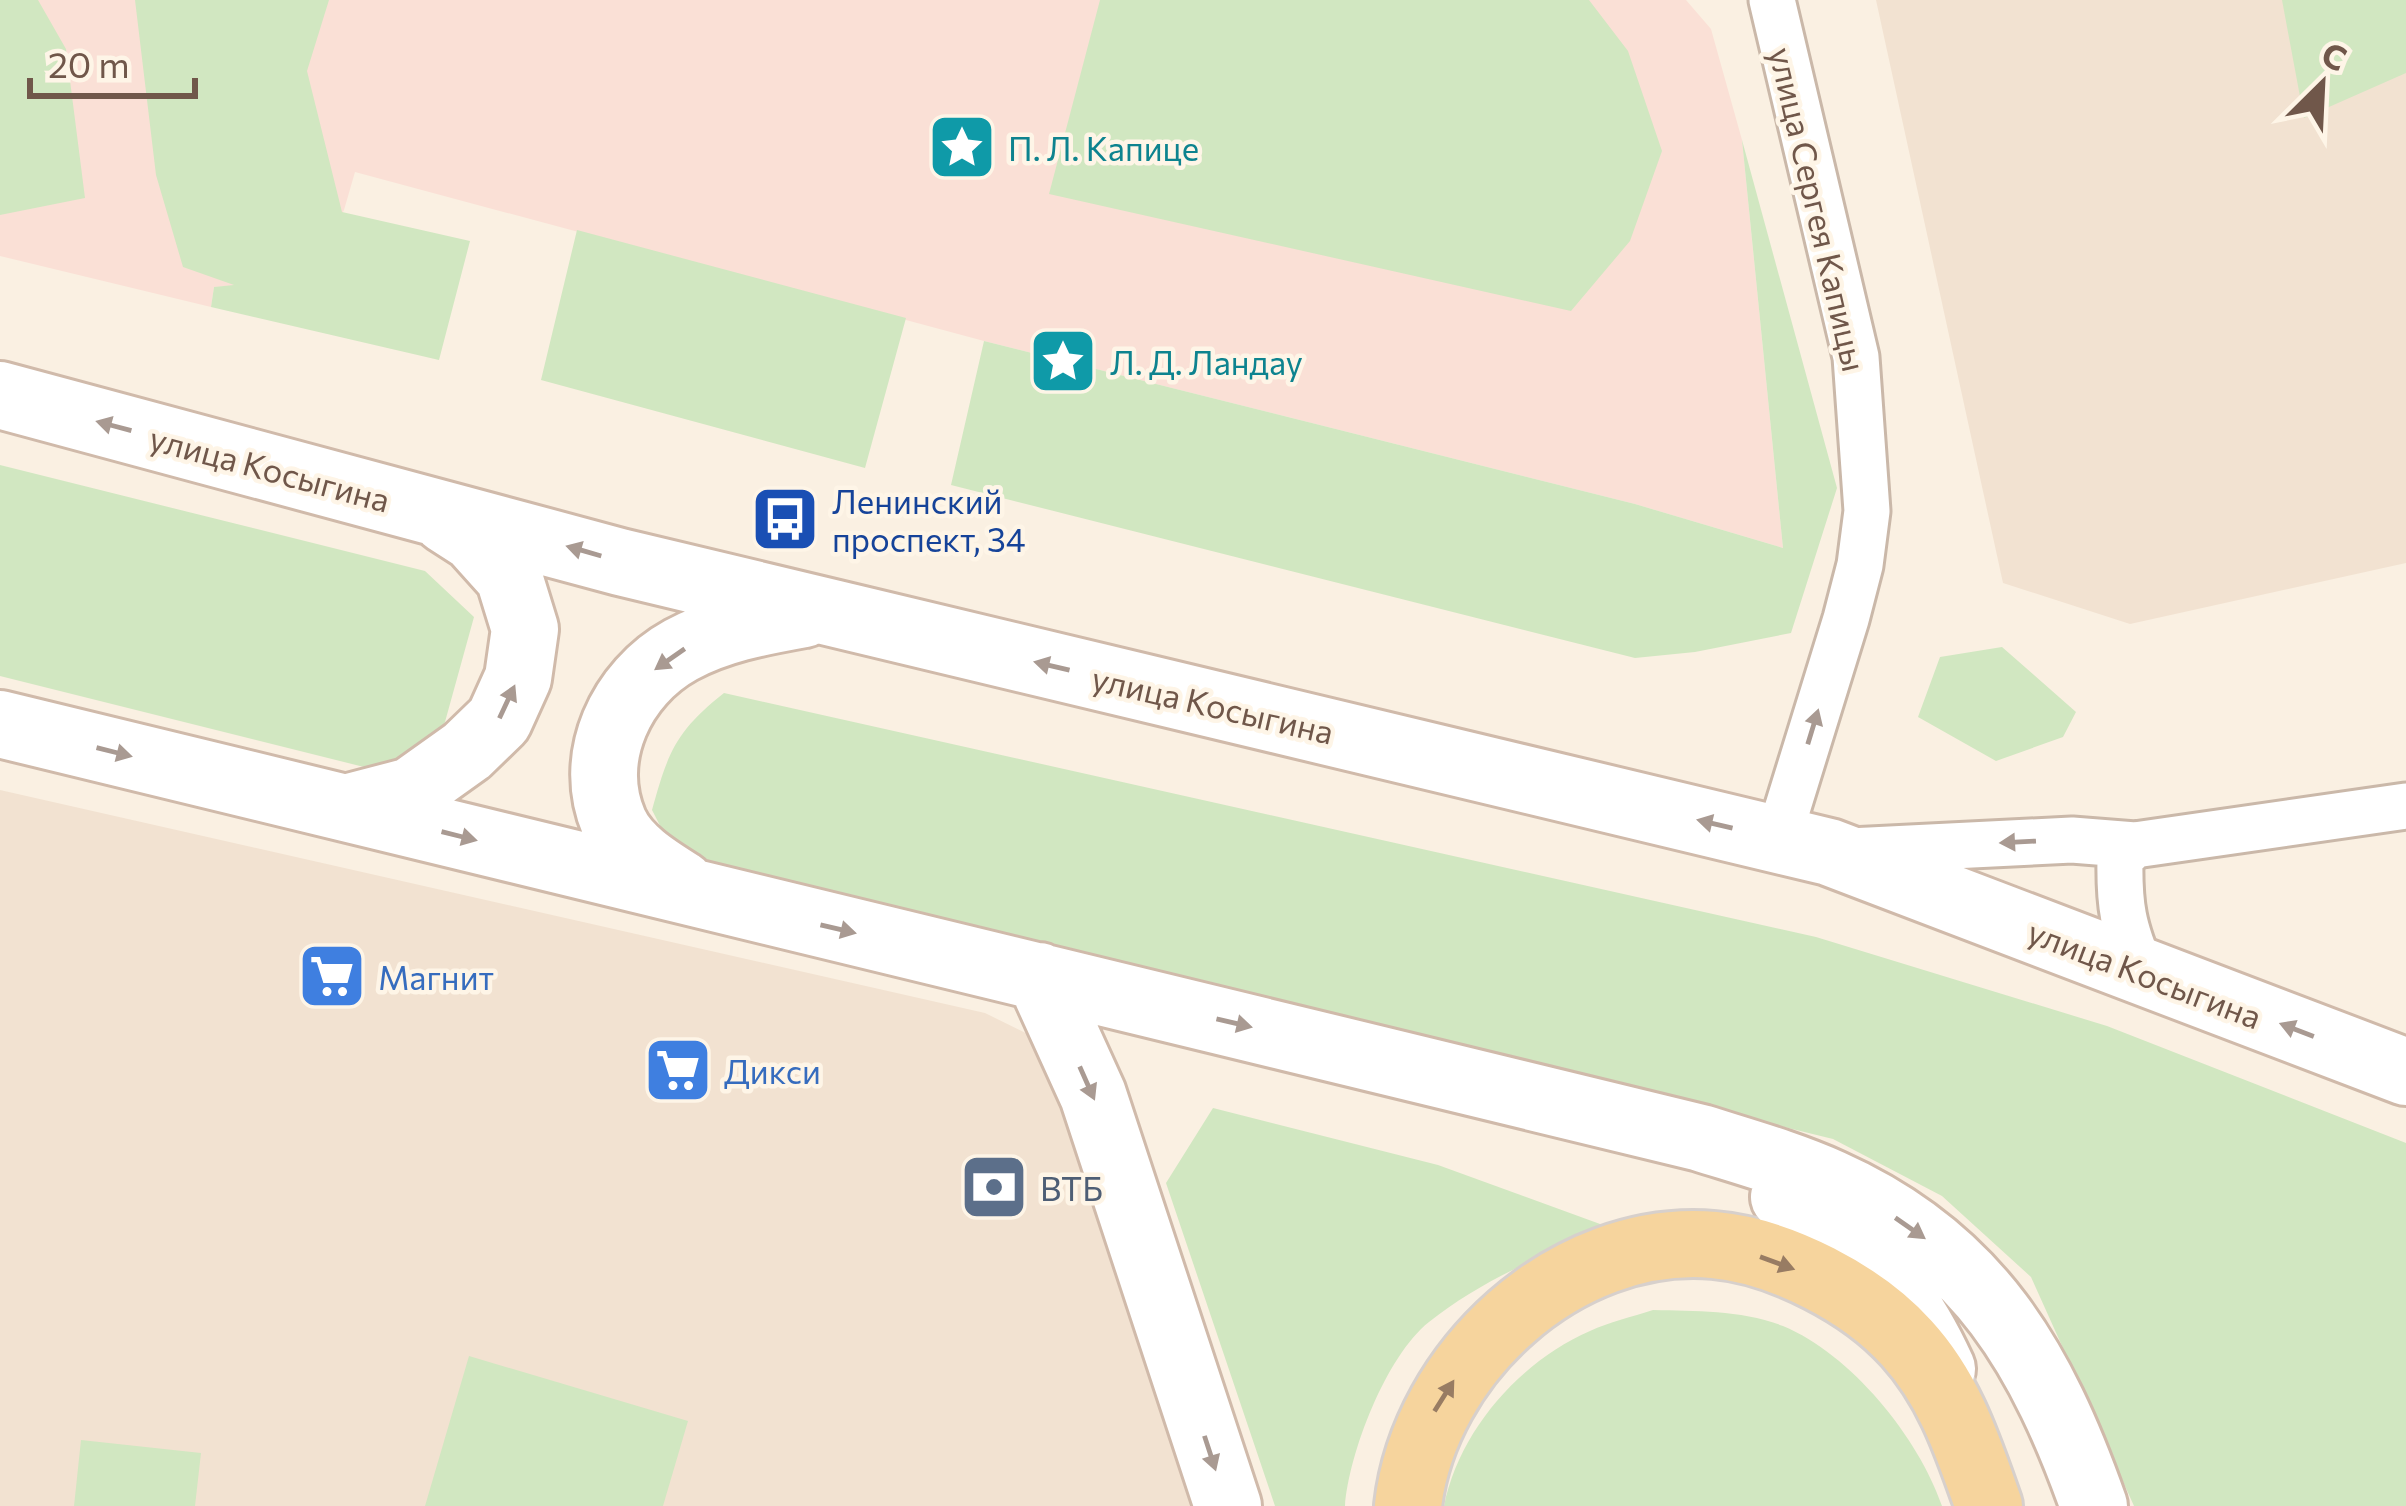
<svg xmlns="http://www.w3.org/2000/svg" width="2406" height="1506" font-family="Commissioner,sans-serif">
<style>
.residential{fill:#f2e2d1}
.commercial{fill:#fae0d6}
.green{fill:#d1e7c1}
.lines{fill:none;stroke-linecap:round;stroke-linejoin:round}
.street-casing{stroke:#cab8a9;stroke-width:51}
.secondary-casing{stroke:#d0baaa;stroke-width:72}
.primary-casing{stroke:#d7d0cc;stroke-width:72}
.street{stroke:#fff;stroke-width:45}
.secondary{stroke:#fff;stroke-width:66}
.primary{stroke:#f6d49d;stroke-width:66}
.oneway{fill:#a99a92}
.oneway2{fill:#987c63}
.labels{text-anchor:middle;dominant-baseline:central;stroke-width:9;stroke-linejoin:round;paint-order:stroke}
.culture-label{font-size:33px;fill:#0d838f;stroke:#fef5e7;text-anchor:start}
.street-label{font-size:33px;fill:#70574a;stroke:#fef5e7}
.transit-label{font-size:33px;fill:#164399;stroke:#fef5e7;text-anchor:start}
.shop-label{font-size:33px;fill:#366cbe;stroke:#fef5e7;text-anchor:start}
.service-label{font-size:33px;fill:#4e5e75;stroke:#fef5e7;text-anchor:start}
</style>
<rect width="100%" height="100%" fill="#faf0e2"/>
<!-- residential -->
<path class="residential" d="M1876,0H2406V563L2130,624L2003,583Z
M0,790L985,1013L1044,1042L1193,1506H0Z"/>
<!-- commercial -->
<path class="commercial" d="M0,0H1686L1711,29L1742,140L1783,548L1635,504L984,341L355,172L344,210L318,261L268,285L214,287L211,307L0,256Z"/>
<!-- green -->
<path class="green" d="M0,0H38L66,49L85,198L0,215Z
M135,0H329L307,71L342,212L470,241L439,360L211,307L214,287L234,285L183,267L156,175Z
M1100,0H1589L1628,51L1662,151L1630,241L1571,311L1049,194Z
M2282,0H2406V73L2304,118Z
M1742,140L1837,488L1791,633L1695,652L1635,658L951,485L984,341L1635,504L1783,548Z
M577,230L906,318L865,468L541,380Z
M0,465L425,571L474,617L440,740L376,770L0,676Z
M2002,647L2076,712L2063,737L1996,761L1918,717L1940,657Z
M724,693L1816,937L2107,1026L2406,1143V1506H2134L2031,1277L1942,1196L1833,1139L674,853L652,810C668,752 676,731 724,693Z
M1213,1108L1438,1165L1611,1228C1547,1253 1483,1279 1429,1322C1386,1356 1349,1453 1345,1506H1275L1166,1183Z
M1653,1310C1696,1311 1742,1310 1783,1326C1851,1354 1919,1438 1942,1506H1444C1459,1431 1519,1362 1590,1331C1609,1322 1632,1317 1653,1310Z
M469,1356L688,1421L663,1506H425Z
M81,1440L201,1453L195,1506H74Z"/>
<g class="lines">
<!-- street casing -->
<g class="street-casing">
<path id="street" d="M1772,0L1856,357L1867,511L1860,565L1846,619L1778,839
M2135,845L2120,858C2119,906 2123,927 2142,972
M1850,851L2072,840L2135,845L2406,806"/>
</g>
<!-- secondary casing -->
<g class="secondary-casing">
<path id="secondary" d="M0,395L620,562L1829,852L2406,1072
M0,724L1701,1138C1745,1152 1789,1164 1831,1183C1979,1249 2042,1359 2094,1506
M346,808L411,791L467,751L499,720L518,678L525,629L509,577L474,538L446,520
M681,884C657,869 626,850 614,823C586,757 621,683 681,650C720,629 760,622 804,614
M1039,976L1093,1095L1228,1506
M1784,1197C1863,1250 1902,1281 1942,1369"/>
</g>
<!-- primary casing -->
<g class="primary-casing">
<path id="primary" d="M1408,1506C1424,1364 1565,1232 1714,1245C1781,1251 1863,1294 1907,1343C1950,1390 1968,1447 1989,1506"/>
</g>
<!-- street -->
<use href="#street" class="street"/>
<!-- secondary -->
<use href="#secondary" class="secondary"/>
<!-- primary -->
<use href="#primary" class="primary"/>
</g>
<!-- one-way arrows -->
<defs><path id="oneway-solid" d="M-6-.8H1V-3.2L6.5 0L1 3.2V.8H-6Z" transform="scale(3)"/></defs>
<g class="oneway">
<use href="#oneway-solid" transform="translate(114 426) rotate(-165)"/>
<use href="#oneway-solid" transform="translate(584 551) rotate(-164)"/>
<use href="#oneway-solid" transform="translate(670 659) rotate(145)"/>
<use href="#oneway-solid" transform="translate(1052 666) rotate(-167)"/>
<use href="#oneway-solid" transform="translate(507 702) rotate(-65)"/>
<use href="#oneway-solid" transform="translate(1813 727) rotate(-73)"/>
<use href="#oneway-solid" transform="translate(114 752) rotate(14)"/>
<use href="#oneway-solid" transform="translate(1715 824) rotate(-167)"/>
<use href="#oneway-solid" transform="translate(459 836) rotate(14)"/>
<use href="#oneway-solid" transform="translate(2018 842) rotate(177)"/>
<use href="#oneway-solid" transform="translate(838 929) rotate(13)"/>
<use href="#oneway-solid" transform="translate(1234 1023) rotate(13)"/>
<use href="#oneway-solid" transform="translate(2297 1030) rotate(-159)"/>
<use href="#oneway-solid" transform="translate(1087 1083) rotate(66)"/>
<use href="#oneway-solid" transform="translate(1910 1228) rotate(35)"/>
<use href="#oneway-solid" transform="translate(1210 1453) rotate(72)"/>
</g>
<g class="oneway2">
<use href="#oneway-solid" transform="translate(1777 1263) rotate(20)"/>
<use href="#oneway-solid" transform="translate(1444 1396) rotate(-58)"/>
</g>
<!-- icons -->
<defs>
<g id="sight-square" transform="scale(3.45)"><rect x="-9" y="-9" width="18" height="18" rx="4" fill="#0f9aa8" stroke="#fef5e7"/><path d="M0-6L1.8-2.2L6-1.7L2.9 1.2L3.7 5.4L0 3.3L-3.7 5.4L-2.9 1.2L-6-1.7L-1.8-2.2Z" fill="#fff"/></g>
<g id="bus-square" transform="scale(3.45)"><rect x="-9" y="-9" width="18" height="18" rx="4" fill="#1a4fb4" stroke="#fef5e7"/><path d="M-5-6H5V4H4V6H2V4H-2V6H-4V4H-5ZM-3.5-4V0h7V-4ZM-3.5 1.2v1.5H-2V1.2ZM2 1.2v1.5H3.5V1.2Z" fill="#fff"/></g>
<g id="supermarket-square" transform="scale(3.45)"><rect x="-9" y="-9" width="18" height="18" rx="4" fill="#3f7fe0" stroke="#fef5e7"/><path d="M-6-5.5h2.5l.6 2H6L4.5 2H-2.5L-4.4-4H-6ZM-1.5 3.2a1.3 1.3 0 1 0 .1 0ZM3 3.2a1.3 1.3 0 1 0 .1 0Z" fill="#fff"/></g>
<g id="bank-square" transform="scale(3.45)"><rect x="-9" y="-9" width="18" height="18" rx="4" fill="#5c6f8a" stroke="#fef5e7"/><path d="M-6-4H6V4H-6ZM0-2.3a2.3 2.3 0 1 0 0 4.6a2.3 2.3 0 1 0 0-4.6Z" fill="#fff"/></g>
</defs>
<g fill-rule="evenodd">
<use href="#sight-square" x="962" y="147"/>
<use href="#sight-square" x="1063" y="361"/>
<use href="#bus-square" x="785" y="519"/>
<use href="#supermarket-square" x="332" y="976"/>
<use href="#supermarket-square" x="678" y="1070"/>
<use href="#bank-square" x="994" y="1187"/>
</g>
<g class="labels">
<!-- culture labels -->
<g class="culture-label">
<text x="1008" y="147">П. Л. Капице</text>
<text x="1110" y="361">Л. Д. Ландау</text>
</g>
<!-- street labels -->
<g class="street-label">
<text transform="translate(1819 209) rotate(77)">улица Сергея Капицы</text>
<text transform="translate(270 468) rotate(15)">улица Косыгина</text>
<text transform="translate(1213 704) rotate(13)">улица Косыгина</text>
<text transform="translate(2145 973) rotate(21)">улица Косыгина</text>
</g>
<!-- transit labels -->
<g class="transit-label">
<text x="832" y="500">Ленинский<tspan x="832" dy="38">проспект, 34</tspan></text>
</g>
<!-- shop labels -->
<g class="shop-label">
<text x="378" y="976">Магнит</text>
<text x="724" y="1070">Дикси</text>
</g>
<!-- service labels -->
<g class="service-label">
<text x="1040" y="1187">ВТБ</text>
</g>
</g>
<!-- north arrow -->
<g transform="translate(2322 84) rotate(24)" stroke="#fef5e7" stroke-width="9" paint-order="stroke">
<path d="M0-9L21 45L0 30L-21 45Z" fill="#70574a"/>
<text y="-18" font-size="33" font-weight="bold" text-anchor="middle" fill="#70574a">С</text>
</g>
<!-- scale -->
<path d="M30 78v18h165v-18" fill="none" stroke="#70574a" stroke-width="6"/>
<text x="48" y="78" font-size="36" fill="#70574a" stroke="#fef5e7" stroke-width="9" paint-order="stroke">20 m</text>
</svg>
